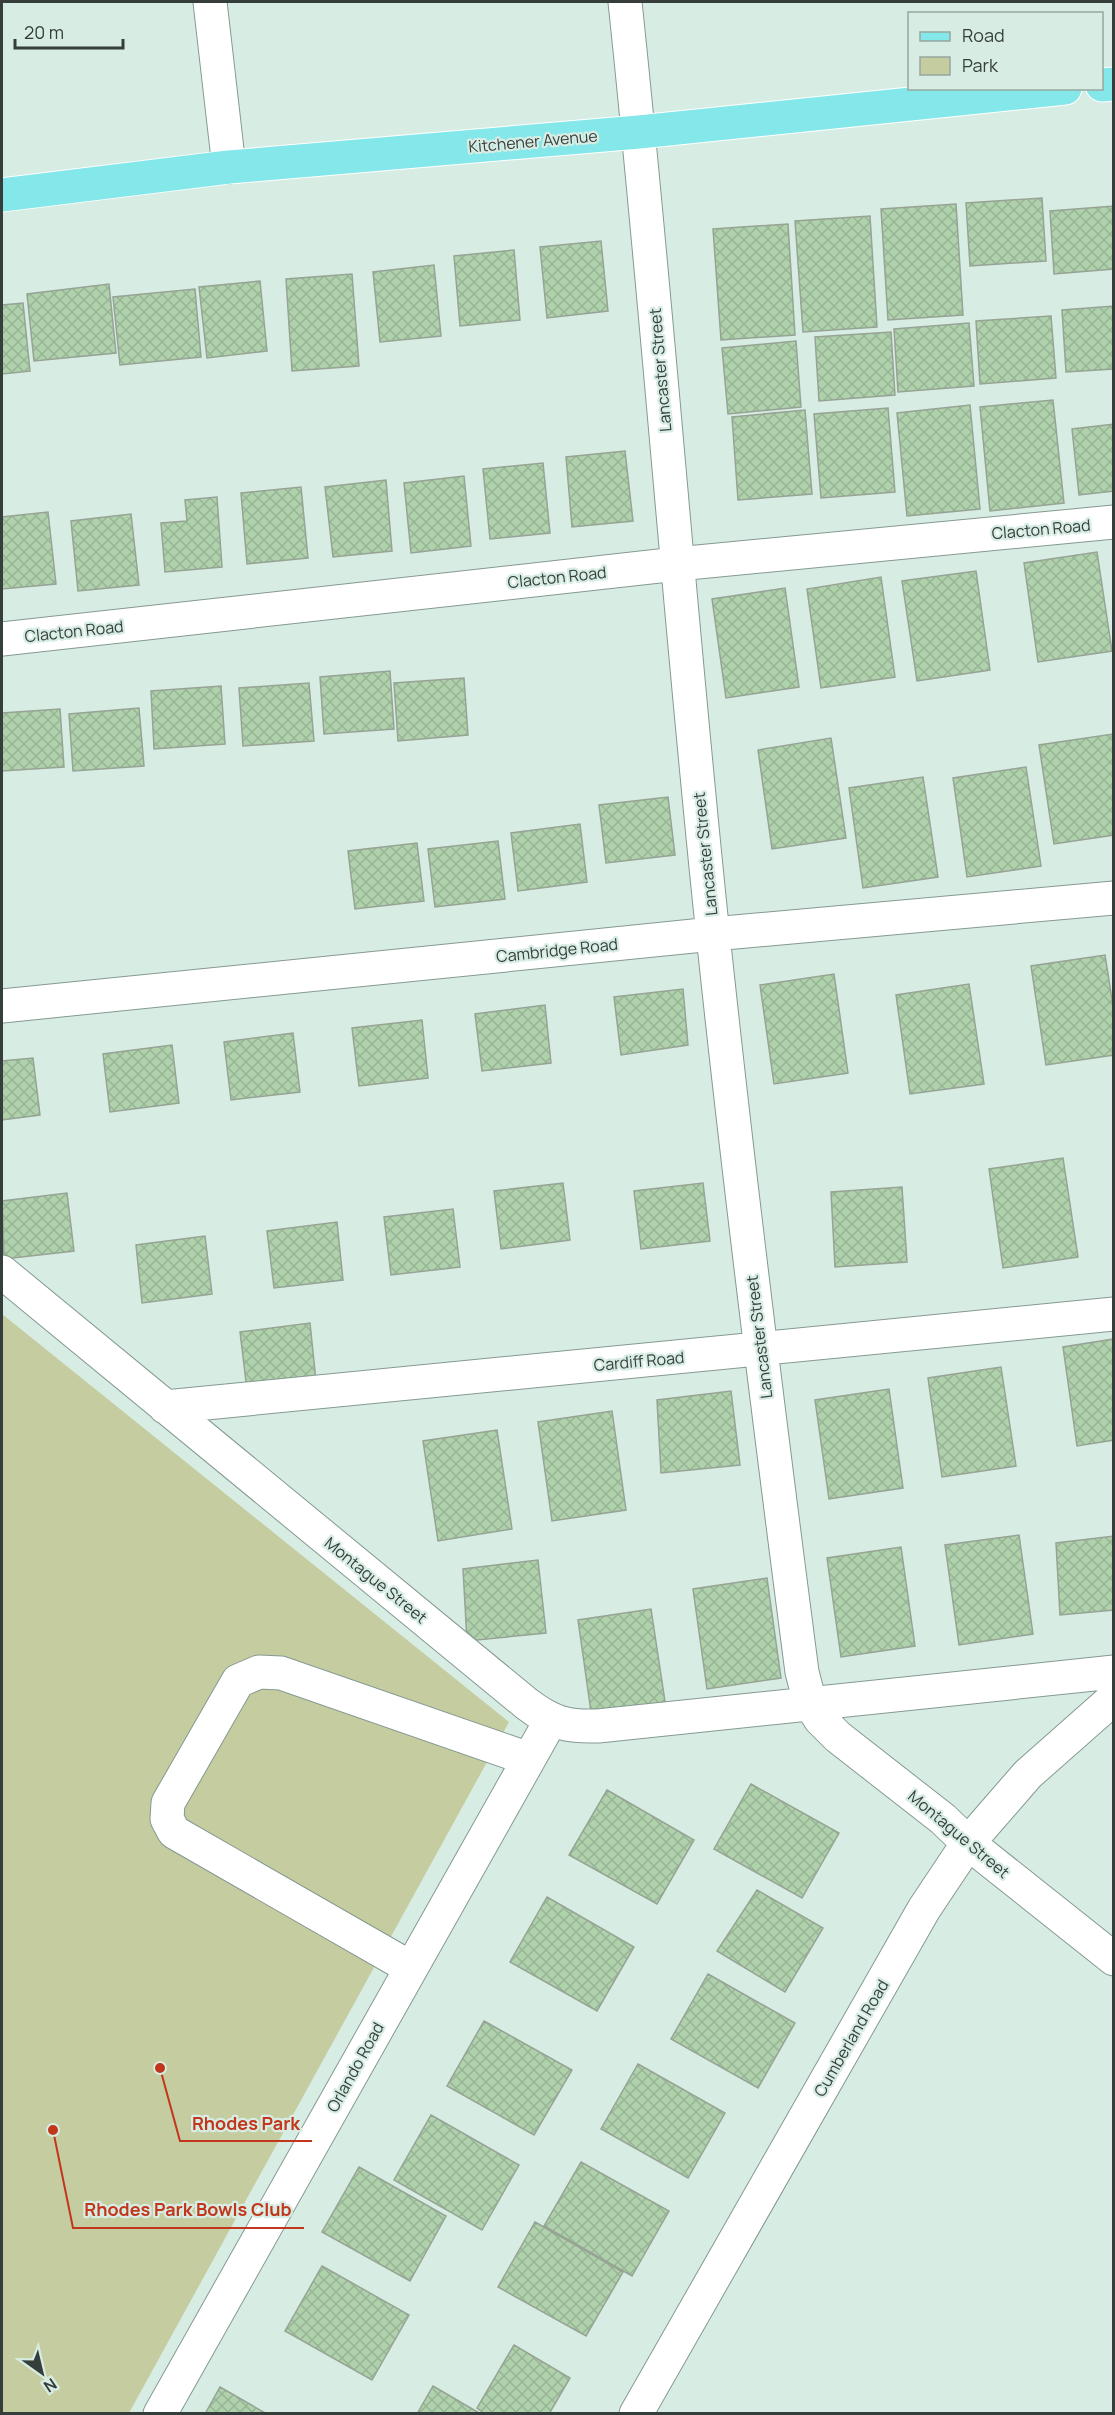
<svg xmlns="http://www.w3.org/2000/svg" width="1115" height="2415" font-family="Manrope,sans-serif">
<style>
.green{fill:#c5cca0}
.building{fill:url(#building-cross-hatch);stroke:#97a395;stroke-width:1.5}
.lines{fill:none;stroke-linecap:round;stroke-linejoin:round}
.minor-casing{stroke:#859991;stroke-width:35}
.major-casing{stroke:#fff;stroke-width:35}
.minor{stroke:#fff;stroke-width:33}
.major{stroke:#84e7e9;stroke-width:33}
.labels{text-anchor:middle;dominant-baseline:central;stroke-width:4.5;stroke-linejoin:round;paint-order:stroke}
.street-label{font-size:16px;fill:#363e3b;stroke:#d7ede4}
.leader{fill:none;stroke:#c2371c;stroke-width:2}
.callout-dot{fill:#c2371c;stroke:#d7ede4;stroke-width:2}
.callout-label{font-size:18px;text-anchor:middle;font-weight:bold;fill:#c2371c;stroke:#d7ede4;stroke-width:4.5;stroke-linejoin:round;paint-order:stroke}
</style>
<defs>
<pattern id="building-cross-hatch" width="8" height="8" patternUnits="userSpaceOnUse" patternTransform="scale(1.5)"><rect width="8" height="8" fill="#afd1ab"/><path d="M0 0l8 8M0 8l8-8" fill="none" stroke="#97b494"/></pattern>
</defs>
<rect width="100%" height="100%" fill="#d7ede4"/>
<!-- green -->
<path class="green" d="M2,1314L509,1722L129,2413H2Z"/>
<!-- building -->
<path class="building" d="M1042,198L1046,261L970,266L966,203Z
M956,204L963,315L888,320L881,209Z
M1114,206V269L1054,274L1050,211Z
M870,216L877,327L803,332L795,221Z
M788,224L795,335L721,340L713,229Z
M601,241L608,311L547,318L540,247Z
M514,250L520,320L460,326L454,256Z
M434,265L441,336L380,342L373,272Z
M352,274L359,366L292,371L286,279Z
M260,281L267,351L207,358L199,287Z
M109,284L116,353L34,361L27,294Z
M195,289L201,357L120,365L113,297Z
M23,303L30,371L2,374V305Z
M1114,306V369L1066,372L1062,310Z
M1051,316L1056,378L980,384L976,321Z
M969,323L974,386L898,392L894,329Z
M891,332L895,395L819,401L815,337Z
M796,341L801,407L728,414L722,348Z
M1053,400L1064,503L990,511L980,407Z
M970,405L980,509L907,516L897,413Z
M888,408L895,492L821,498L814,414Z
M805,410L812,494L738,500L732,417Z
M1114,424V491L1079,495L1072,429Z
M625,451L633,521L572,527L566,457Z
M543,463L550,533L490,539L483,469Z
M464,476L471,546L411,553L404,483Z
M386,480L392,551L333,557L325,487Z
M301,487L308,558L247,564L241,493Z
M217,497L222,567L165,572L161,523L187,521L185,500Z
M48,512L56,584L2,589V517Z
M131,514L139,585L78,591L71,521Z
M1097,552L1112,651L1038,662L1024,563Z
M976,571L990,670L917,681L902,581Z
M881,577L895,677L821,688L807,589Z
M785,588L799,687L726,698L712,599Z
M390,671L394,729L324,734L320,677Z
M464,678L468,735L398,741L394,683Z
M309,683L314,741L243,746L239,688Z
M221,686L225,744L154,749L151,691Z
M139,708L144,766L73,771L69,714Z
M60,709L64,767L2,771V713Z
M1113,734L1114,835L1054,844L1039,745Z
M831,738L846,838L772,849L758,750Z
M1026,767L1041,866L967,877L953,778Z
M923,777L938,877L863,888L849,788Z
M668,797L675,855L606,863L599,805Z
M580,824L587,882L518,891L511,833Z
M498,841L505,899L435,907L428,849Z
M417,843L424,901L355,909L348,851Z
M1105,955L1114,1012V1055L1046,1065L1031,966Z
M834,974L848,1073L774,1084L760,985Z
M969,984L984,1084L910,1094L896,995Z
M683,989L688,1045L621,1055L614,997Z
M545,1005L551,1063L482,1071L475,1014Z
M422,1020L428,1078L359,1086L352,1028Z
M293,1033L300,1092L231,1100L224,1042Z
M172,1045L179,1103L110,1112L103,1054Z
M33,1058L40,1115L2,1120V1061Z
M1063,1158L1078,1257L1003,1268L989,1169Z
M563,1183L570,1240L501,1249L494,1191Z
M703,1183L710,1241L641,1249L634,1191Z
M902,1187L907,1262L835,1267L831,1192Z
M67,1193L74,1251L4,1259L2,1201Z
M453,1209L460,1267L391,1275L384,1217Z
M337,1222L343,1280L274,1288L267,1231Z
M205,1236L212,1294L142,1303L136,1245Z
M310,1323L316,1381L247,1390L240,1332Z
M1114,1339V1440L1077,1446L1063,1347Z
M1001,1367L1016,1466L942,1477L928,1378Z
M889,1389L903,1488L829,1499L815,1400Z
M731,1391L740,1465L661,1473L657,1400Z
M612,1411L626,1510L552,1521L538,1422Z
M497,1430L512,1529L438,1541L423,1441Z
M1019,1535L1033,1634L959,1645L945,1545Z
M1114,1536V1610L1060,1615L1056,1543Z
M901,1547L915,1646L841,1657L827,1558Z
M538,1560L546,1633L467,1641L463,1569Z
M767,1578L781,1678L707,1689L693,1589Z
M651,1609L666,1708L592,1719L578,1620Z
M751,1784L839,1833L802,1898L714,1849Z
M607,1790L694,1840L657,1904L569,1855Z
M757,1890L823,1928L785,1992L717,1951Z
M547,1897L634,1947L597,2011L510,1962Z
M708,1974L795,2023L758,2088L671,2039Z
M484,2021L572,2070L534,2135L447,2086Z
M638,2064L725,2113L688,2178L601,2129Z
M431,2115L519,2165L482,2230L394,2180Z
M581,2162L669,2211L632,2276L544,2226Z
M359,2167L446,2216L410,2281L322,2232Z
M535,2222L623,2272L586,2336L498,2287Z
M322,2266L409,2315L372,2380L285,2331Z
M514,2345L570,2378L549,2414H485L477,2408Z
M433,2386L481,2414H417Z
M220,2387L267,2414H205Z"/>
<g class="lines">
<!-- minor casing -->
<g class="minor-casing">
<path id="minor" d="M210,2L229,167
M625,2C658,312 680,624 713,935C739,1181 770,1427 802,1672L810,1703L820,1719L838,1737L943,1819L968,1843L1114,1959
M2,639L677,564L1114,522
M2,1006L713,934L1114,898
M2,1272L527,1704C552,1723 567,1727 598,1726L1114,1672
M165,1407L1114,1314
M411,1968L174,1832L167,1819L168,1803L238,1681L259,1672L281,1673L529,1759
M160,2414L551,1720
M636,2414L924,1909L968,1843L1028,1774L1114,1698"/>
</g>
<!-- major casing -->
<g class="major-casing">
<path id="major" d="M1102,85L1114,84
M2,195L229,167L639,132L1065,88"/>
</g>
<!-- minor -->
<use href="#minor" class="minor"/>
<!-- major -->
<use href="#major" class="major"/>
</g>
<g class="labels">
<!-- street labels -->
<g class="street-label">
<text transform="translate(533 141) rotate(-5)">Kitchener Avenue</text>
<text transform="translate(660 370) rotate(-95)">Lancaster Street</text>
<text transform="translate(1041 529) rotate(-5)">Clacton Road</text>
<text transform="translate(557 577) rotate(-6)">Clacton Road</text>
<text transform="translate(74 631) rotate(-6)">Clacton Road</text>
<text transform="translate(705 854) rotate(-96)">Lancaster Street</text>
<text transform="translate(557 950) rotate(-6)">Cambridge Road</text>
<text transform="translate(759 1337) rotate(-97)">Lancaster Street</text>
<text transform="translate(639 1361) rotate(-5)">Cardiff Road</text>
<text transform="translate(376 1580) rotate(39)">Montague Street</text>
<text transform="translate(959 1834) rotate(40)">Montague Street</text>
<text transform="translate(851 2038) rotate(-60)">Cumberland Road</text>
<text transform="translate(355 2067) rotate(-61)">Orlando Road</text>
</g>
</g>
<!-- callouts -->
<path class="leader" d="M160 2068L180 2141H312M53 2130L73 2228H304"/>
<g class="callout-dot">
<circle cx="160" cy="2068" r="6"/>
<circle cx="53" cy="2130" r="6"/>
</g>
<g class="callout-label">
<text x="246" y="2130">Rhodes Park</text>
<text x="188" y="2216">Rhodes Park Bowls Club</text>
</g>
<!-- border -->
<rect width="1115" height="2415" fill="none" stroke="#363e3b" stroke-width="6"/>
<!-- legend -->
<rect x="908" y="12" width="195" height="78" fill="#d7ede4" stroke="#97a7a0" stroke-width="1.5"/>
<rect x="920" y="32" width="30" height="9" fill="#84e7e9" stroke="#97a7a0" stroke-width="1.5"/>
<text x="962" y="42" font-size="18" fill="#363e3b">Road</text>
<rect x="920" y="57" width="30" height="18" fill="#c5cca0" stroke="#97a7a0" stroke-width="1.5"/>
<text x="962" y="72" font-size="18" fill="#363e3b">Park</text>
<!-- north arrow -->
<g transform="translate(42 2373) rotate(146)" stroke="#d7ede4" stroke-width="4.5" paint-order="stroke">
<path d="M0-4.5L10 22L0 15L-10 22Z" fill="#363e3b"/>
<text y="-9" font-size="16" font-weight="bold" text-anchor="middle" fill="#363e3b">N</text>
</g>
<!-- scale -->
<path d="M15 39v9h108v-9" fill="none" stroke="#363e3b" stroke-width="3"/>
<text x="24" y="39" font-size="18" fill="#363e3b" stroke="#d7ede4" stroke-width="4.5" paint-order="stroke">20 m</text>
</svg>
